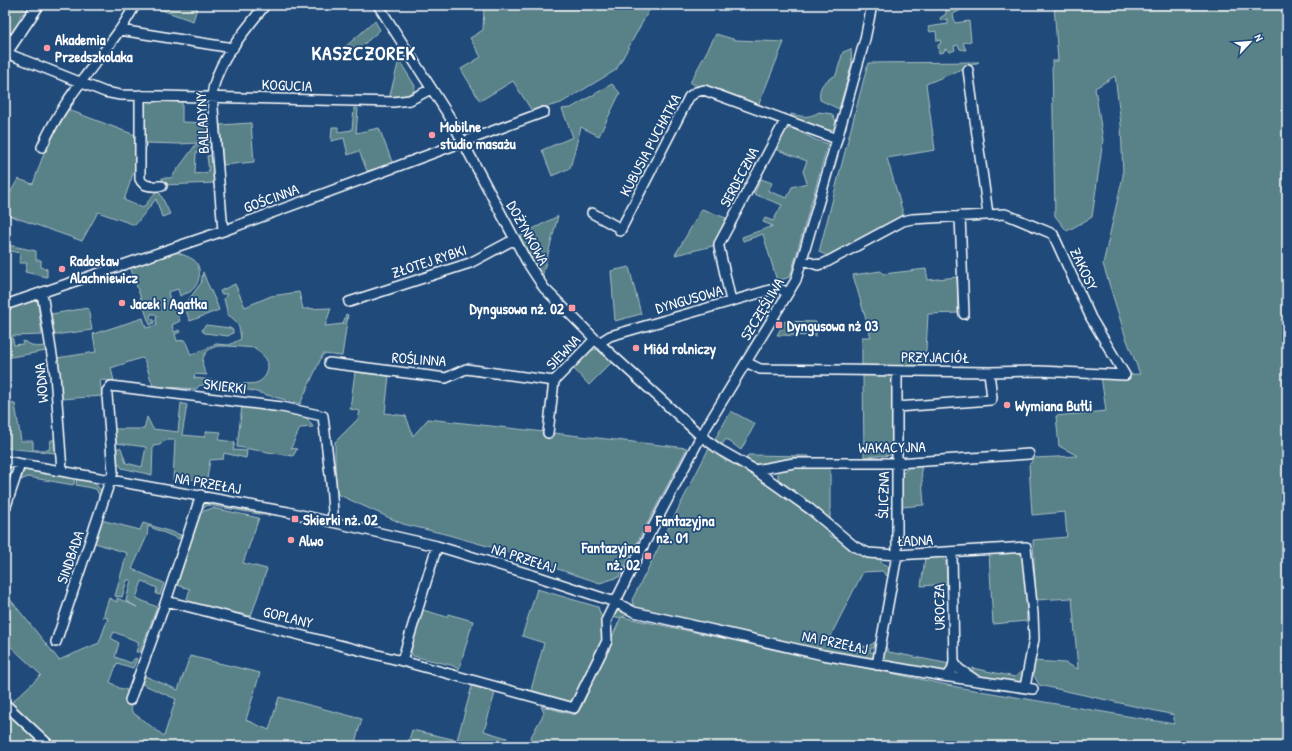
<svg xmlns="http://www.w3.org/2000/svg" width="1292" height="751" font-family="'Patrick Hand',sans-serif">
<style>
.green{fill:#598188;stroke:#acc0c4;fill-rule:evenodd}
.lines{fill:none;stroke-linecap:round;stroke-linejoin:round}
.minor-casing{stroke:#fff;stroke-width:12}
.major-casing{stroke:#fff;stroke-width:14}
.minor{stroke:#1f4a7a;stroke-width:9}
.major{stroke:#1f4a7a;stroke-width:11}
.poi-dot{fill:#ff9aa2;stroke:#1f4a7a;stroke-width:1.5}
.labels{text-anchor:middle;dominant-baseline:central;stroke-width:3.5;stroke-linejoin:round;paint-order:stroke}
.poi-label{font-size:15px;font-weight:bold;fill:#fff;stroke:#1f4a7a;text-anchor:start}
.street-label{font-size:15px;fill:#fff;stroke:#1f4a7a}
.district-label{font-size:19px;font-weight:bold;letter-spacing:1px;fill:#fff;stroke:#1f4a7a}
</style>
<rect width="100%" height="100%" fill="#1f4a7a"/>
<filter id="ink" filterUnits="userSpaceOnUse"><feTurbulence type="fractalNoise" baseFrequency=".025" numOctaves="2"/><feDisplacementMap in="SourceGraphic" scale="8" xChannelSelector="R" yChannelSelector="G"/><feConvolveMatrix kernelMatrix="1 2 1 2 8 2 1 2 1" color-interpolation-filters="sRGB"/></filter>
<g filter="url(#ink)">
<!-- green -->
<path class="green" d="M5,5H19L27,11L25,13L22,14L20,16L21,20L12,34L5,32Z
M150,5H198L193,21L150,6Z
M484,5H652L616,70L561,103L532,111L513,81L480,101L461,69L481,57L470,38L483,30Z
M946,5H950V8L961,5V10L953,14L955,23L969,21L971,41L963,43L966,50L960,49L958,45L954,46L955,50L950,52L947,49L944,50V52L939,53L938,45L941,43L940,40L937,41L936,31L930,32L928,27L948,24V19L941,21L940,18L946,14Z
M1054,5H1287V746H526L544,713L541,706L575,715L582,706L621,617L614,618L612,617L618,611L627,613V615L622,617L962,688L1174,724V715L1039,685L1032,672L1034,661L1065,663L1078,669L1072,598L1036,600L1033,540L1067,537L1065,512L1032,515L1029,465L1034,458L1078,456L1059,446L1056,416L1106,411L1101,376L1140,374L1125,335L1103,264L1123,176L1121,124L1115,76L1095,88L1103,140L1092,217L1067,231L1055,216L1052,61H1058Z
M375,21L380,30L355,52L345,47Z
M716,34L736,40L784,42L758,106L690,83Z
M851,49L852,63L839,109L820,100C818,85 824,82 836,75L843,52Z
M399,60L415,86L414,91L405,96L389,99Z
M979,62L926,84L935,150L887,158L903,213V218L830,257L819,252L868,63Z
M612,84L620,93L599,136L581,127L570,168L552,176L542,150L573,137L562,109L571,108Z
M158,100H185V102H182V122L210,123L211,141L209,151L196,153L195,174L209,172L207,156L213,155L216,183L163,185L162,178H171L197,143L179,144L146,143L145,166H143V104L148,101L150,103L157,102Z
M71,101L74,103L69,110L135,135V168L124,200L143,208L158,189L170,214L162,217L156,199L135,225L98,212L82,241L8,215V245L36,251V260H41V267L47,269V277L25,272L27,263H19L20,253L5,250V200L8,202L10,201L8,197L18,179L33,184L45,150L38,147Z
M354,108L358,109L356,133L379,128L393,164L375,170V169L367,171L359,151L348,155L344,138L331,141L332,127H338V132L352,130Z
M819,112L832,114L836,122L835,128L827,132L813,128L812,124L791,117V114C803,117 809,118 819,112Z
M251,123L254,162L223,165L220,125Z
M789,129H794L816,140L828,144L790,277L777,281L763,234L743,241L742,237L773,226L763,222L765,218L773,221L782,205L754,194L761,179L772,183L768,191L787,198L792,187L807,183L803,171L807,161L775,149L784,132Z
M702,209L726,218L713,246L675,255Z
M558,216L542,277L519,236Z
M174,251C180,254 188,256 194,260C203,268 200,284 191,291C189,293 183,294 180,296L178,289L168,292L170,300L172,299L180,321L172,325L174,332L179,330L180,332L175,334L177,341L185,340L191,355L216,344L229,345L241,339C239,326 239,322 228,315L224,299L227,294H221L220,291L235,284L245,307L271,296L299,292L303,309L331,308L325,326L343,324L346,314L348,315L342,356L323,354L300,404L249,390L200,385L196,389L153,386L144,359L141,358L111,368L114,381L100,380L102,396L62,399L57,358L96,352L93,334L143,318L146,328L157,325L156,320L157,316L155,314H151L150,318L154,320V323L150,325L147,317L130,266ZM218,346H228L256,348V350C262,354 268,358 268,367C268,374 263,381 256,383C246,386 207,379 194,378L195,374L207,375C198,363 203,349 218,346Z
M629,267L641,314L615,321L611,271Z
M926,269L928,280L957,277L958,313L928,314L925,368L862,367V337H871L853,275L881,271L883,274Z
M203,272C207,285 215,297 219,310L190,321L184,306L201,283Z
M31,299L33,301L36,300L38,303L42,335L12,336L14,345L23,344V341L36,347L44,346L46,351L5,358V307Z
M88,308L92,330L54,335L51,314Z
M785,321L816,322V336L777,335Z
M206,325L230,328L233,330V333L228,336L205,333L203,332L202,329Z
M597,349L611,363L589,385L573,368L592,350Z
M355,372L389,376L385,413L406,416L413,436L428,419L687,448L619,577L600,583L491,547L445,534L403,524L335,493V442L358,419L360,411L350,409Z
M863,374L893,375V455L864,457Z
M7,403L15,404L21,441H33V450H49L51,440H55L56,453L5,448V410H7Z
M181,403L187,405L182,435L204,437L207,431L221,432L219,440L235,442L233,450L247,451L246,458L224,453L223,459L210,460L207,479L173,480L175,440H165L160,445L153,446L152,475L122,468L117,462L116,448H121L126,463L142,467L146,447L116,443L115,429H144L147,417L153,429L178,432Z
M242,406L305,415L313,427L300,428L291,448L297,449L293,456L237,447Z
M731,411L755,424L741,450L726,439L721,446L714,441Z
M712,448C715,450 716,452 718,455C723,461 732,463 739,464L820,521L827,529L830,536L837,539H840L858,553L881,559V563L888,566L889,569L888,577L882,571L863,572L829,639L867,647L875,642L876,648H871L870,652L875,653L874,660L869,662L634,608L632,600L708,450Z
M748,455L809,456L808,459L758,466L746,460Z
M784,465L830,466V521L778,479V473Z
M921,466L924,505L902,507V474L909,467Z
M27,469L75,477L74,484L73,485L28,477L21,480L23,472Z
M77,478L93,480V482L102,491L98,502L99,495L96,489L76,485Z
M205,501L269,512L270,516L208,505L202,509H200Z
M213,508L259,518L243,563L267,569L251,616L186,602L190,589L177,585L201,512Z
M101,520L140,530L143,523L181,535L179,539L148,526L147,536L132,569L164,583L160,595L156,594L157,588L142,581L136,598L157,607L140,652H136L139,642L114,632L111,638L119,643L115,657L131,663L135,658L137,659L133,668L117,663L110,682L119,688L127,690L132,712L164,736L176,699L142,684L145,676L178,690L190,656L260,673L246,720L269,730L279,697L362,719L354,746H5V708L8,710L11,703L41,675L5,641V593L59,660L99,643L108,618L103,617L109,598L117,602V598L137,607L126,601L131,580H127L122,597L115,596L127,553L95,543Z
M1018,551L1024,556L1027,621L993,624L989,553Z
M941,556L946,562L947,584L921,586L925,558Z
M537,589L598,607L602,619V640L574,700L568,702L531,690L544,643L522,636Z
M423,610L447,617L448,614L473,621L459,669L451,665L413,656L410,650Z
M885,645L889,652L950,664L948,673L883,663L881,660L882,651L885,650Z
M972,668L1015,677L1022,671L1024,678L1020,683L978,678L973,675Z
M472,686L495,693L484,731L507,738L505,746H407L412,730L457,740Z"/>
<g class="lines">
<!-- minor casing -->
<g class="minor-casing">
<path id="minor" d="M378,5L449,116L527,262L544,288L599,343L701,436L720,450L755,470L810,509L854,546L868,553L897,555L1026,547L1033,614L1034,639L1025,687
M120,30L233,48
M5,36L12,43
M6,53L105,92L120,95L393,102L410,100L431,89
M968,70L988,214
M140,95V179C144,188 154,186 162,186
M42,147C60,104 92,69 119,31C125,23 130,14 135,5
M592,213L621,229
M960,216L964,314
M223,231L212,96C215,63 245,31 265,5
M620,231L689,97L696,92L704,90L837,139
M802,260L818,265L825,263L903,221L912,219L1005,214L1053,234L1091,318L1125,375
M42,293L55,374L62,471
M731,301L719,247V244L785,121
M349,302L470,263L515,239
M5,305L223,231L544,112
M599,343L610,336L770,290L780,289L788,293
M746,362L760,369L989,372L1039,371L1125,375
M329,363L446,378L466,369L554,381
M897,407L991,400L992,398L989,372
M548,433L554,381L595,339
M5,461L288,512L437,546L539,577L615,602L634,612L823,655L943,676L1033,689
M755,470L794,463H897L1029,454
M5,509L20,464
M166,601L402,661L574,708L607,641L606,621L640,552L701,436L796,280L837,139L865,39L872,5
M56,642L113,472L107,395V391L111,386L282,407L323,416L331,483L333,512L332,522
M402,661L437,546
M954,662L959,669L974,679
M877,665L897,555V371
M948,676L952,670L954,662L952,552
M130,700L166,601L201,495
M5,704L50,746"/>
</g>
<!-- major casing -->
<g class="major-casing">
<path id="major" d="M5,54L38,5"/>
</g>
<!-- minor -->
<use href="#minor" class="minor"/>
<!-- major -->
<use href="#major" class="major"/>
</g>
</g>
<!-- markers -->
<g class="poi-dot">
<circle cx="47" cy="48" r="4"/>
<circle cx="432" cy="135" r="4"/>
<circle cx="62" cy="269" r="4"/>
<circle cx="122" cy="303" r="4"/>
<rect x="568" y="304" width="8" height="8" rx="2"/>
<rect x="775" y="321" width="8" height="8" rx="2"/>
<circle cx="636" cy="348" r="4"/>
<circle cx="1007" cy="405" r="4"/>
<rect x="291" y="515" width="8" height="8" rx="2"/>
<rect x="644" y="525" width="8" height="8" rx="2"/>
<circle cx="291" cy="540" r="4"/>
<rect x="644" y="552" width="8" height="8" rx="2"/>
</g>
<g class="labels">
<!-- poi labels -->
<g class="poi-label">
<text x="55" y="39">Akademia<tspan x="55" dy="17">Przedszkolaka</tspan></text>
<text x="440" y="126">Mobilne<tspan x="440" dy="17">studio masażu</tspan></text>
<text x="70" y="260">Radosław<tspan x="70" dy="17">Alachniewicz</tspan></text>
<text x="130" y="303">Jacek i Agatka</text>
<text x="564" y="308" text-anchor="end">Dyngusowa nż. 02</text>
<text x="787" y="325">Dyngusowa nż 03</text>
<text x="644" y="348">Miód rolniczy</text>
<text x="1015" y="405">Wymiana Butli</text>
<text x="303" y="519">Skierki nż. 02</text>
<text x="656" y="520">Fantazyjna<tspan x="656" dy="17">nż. 01</tspan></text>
<text x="299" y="540">Alwo</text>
<text x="640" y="547" text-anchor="end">Fantazyjna<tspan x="640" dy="17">nż. 02</tspan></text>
</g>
<!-- street labels -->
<g class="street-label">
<text transform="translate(287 85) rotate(2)">KOGUCIA</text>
<text transform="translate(202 123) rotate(-93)">BALLADYNY</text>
<text transform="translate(650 145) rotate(-62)">KUBUSIA PUCHATKA</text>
<text transform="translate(739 177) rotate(-62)">SERDECZNA</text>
<text transform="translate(271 198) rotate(-20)">GOŚCINNA</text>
<text transform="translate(528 233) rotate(61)">DOŻYNKOWA</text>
<text transform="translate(429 261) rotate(-18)">ZŁOTEJ RYBKI</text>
<text transform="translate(1084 269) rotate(65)">ZAKOSY</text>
<text transform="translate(689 299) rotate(-16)">DYNGUSOWA</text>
<text transform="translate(762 309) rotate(-59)">SZCZĘŚLIWA</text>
<text transform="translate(563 352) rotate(-46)">SIEWNA</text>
<text transform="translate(935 357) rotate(1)">PRZYJACIÓŁ</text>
<text transform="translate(419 359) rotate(4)">ROŚLINNA</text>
<text transform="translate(41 383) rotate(-96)">WODNA</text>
<text transform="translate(225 386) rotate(7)">SKIERKI</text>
<text transform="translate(892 447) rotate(-1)">WAKACYJNA</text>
<text transform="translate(208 483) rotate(10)">NA PRZEŁAJ</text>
<text transform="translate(883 495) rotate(-89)">ŚLICZNA</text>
<text transform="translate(915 540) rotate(-2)">ŁADNA</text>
<text transform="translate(70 557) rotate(-71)">SINDBADA</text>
<text transform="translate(524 558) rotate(18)">NA PRZEŁAJ</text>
<text transform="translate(939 607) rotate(-91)">UROCZA</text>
<text transform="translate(288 617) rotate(14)">GOPLANY</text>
<text transform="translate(835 642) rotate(12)">NA PRZEŁAJ</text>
</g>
<!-- district labels -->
<g class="district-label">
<text x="364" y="53">KASZCZOREK</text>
</g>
</g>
<!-- margin -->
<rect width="1292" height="751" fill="none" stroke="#1f4a7a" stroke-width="20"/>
<rect x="10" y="10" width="1272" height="731" fill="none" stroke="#fff" stroke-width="1.5" filter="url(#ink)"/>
<!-- north arrow -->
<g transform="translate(1250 42) rotate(64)" stroke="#1f4a7a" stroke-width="3" paint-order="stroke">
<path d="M0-3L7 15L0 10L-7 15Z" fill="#ffffff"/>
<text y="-6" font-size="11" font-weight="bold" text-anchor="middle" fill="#ffffff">N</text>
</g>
</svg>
